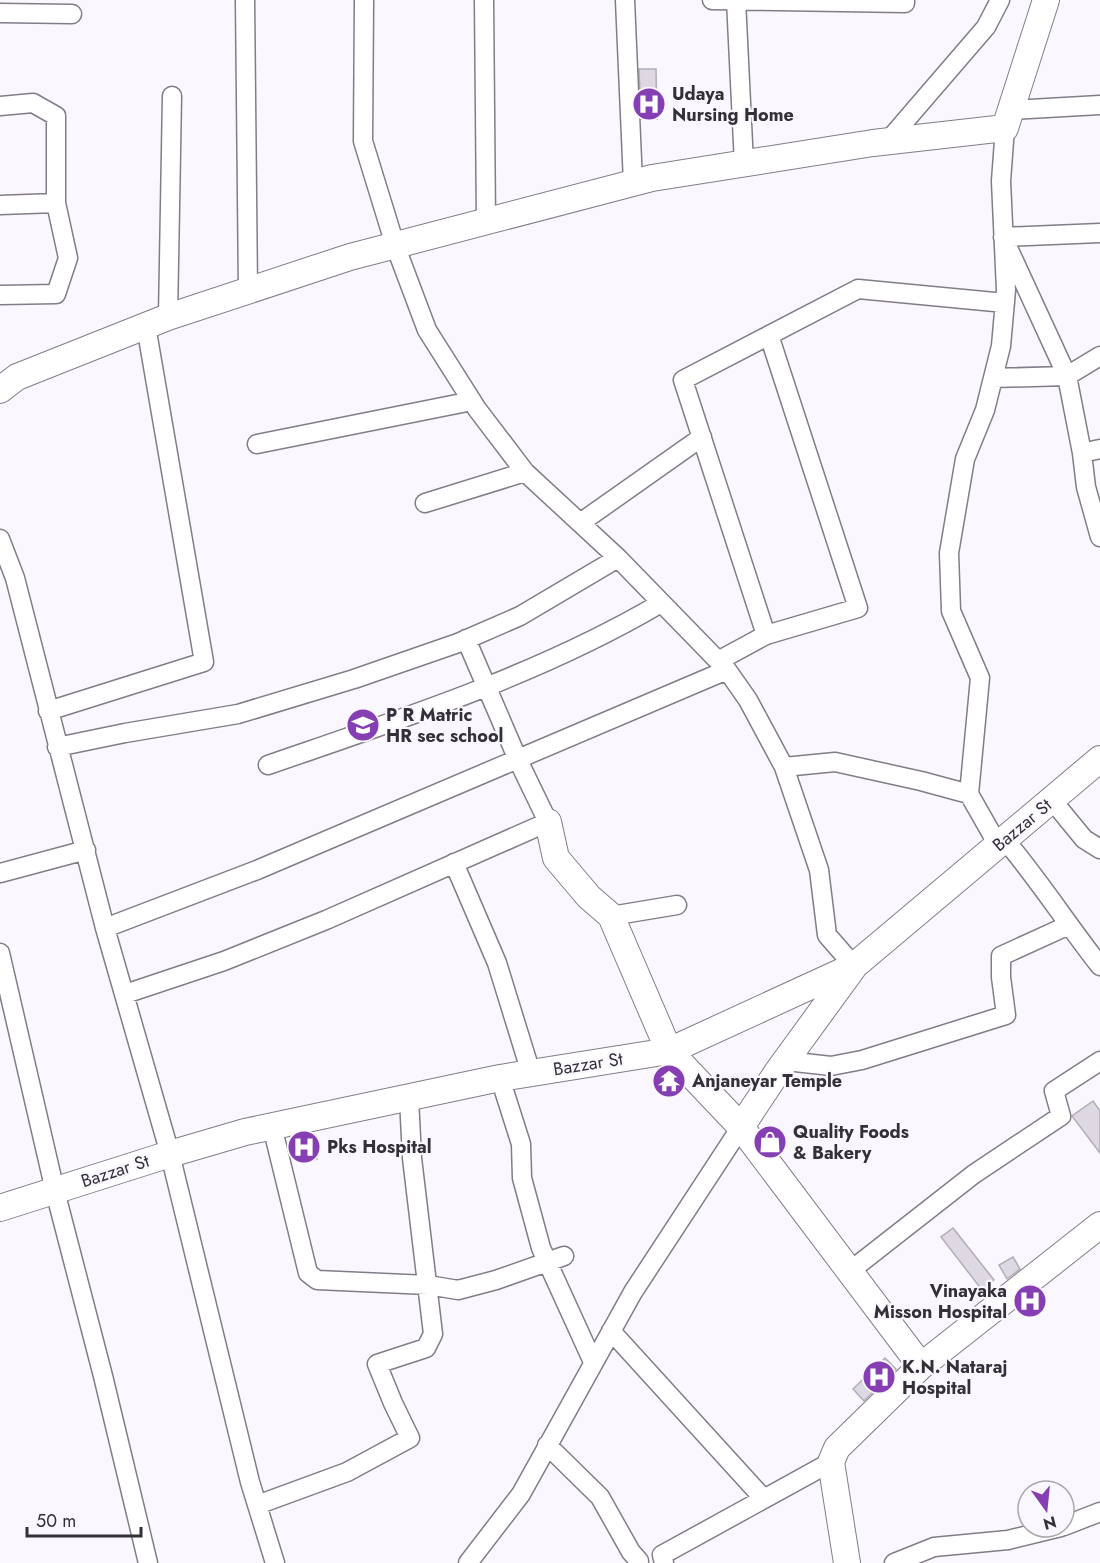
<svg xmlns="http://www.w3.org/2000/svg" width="1100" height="1563" font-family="Jost,sans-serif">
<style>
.building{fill:#ded8e3;stroke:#b3adb8;stroke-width:1.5}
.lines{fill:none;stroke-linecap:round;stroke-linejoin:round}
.street-casing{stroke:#827c87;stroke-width:21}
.secondary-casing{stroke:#827c87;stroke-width:28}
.street{stroke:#fff;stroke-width:18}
.secondary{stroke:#fff;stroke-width:26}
.labels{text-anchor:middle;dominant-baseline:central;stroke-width:4.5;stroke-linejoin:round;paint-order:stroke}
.poi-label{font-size:18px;font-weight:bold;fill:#333136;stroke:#fbf7fe;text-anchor:start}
.street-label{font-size:18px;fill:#333136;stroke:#fbf7fe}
</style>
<rect width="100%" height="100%" fill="#fbf7fe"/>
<!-- building -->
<path class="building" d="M639,69H656L657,119H641Z
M1093,1101L1100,1111V1153L1072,1116Z
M309,1134L317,1159L305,1163L296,1137Z
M953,1228L994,1280L982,1290L941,1237Z
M1013,1257L1020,1269L1007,1279L999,1265Z
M1036,1295L1039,1300L1027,1308L1024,1304Z
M885,1358L896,1369L864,1401L853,1389Z"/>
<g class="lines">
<!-- street casing -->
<g class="street-casing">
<path id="street" d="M245,0L248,291
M364,0L363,141L395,245L427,330L477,409L525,472L618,558L727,670L748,700L784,767L819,870L827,935L854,966
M484,0L486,221
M625,0L633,183
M712,0L905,3V0
M736,0L744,164
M0,13L72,14
M0,106L33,103L56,116V203L68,258L56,294L0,295
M1011,110L1100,105
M887,142L986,27L1000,0
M0,205L56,203
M1100,233L1003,237L1067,376L1082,453L1086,487L1100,537
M168,317L172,96
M993,378L1067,376L1100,356
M257,444L472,401
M1082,453L1100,449
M425,503L525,472
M580,523L702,437
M0,539L15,578L105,928L170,1154L250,1482L275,1563
M766,635L858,608L769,335
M718,661L766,635L683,380L858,289L1005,303
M48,711L204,662L146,326
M57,747L125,733L238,714L354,679L458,643L520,616L618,558
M268,765C401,719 539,675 661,603
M784,767L835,762L921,781L969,794
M1052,800L1084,839L1100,849
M1005,840C1039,880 1067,924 1100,966
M998,845L969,794L980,678L951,611L949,553L965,459L985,410L1001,346L1006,290L1001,181L1005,128
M454,863L497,963L531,1073
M0,873L86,850
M611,916L677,905
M105,928L257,870L727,670
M0,953L55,1191L103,1376L148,1563
M125,994L224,961L326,920L548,822L518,760L466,639
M786,1061L831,1066L862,1060L1006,1015L1001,977V956L1069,925
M500,1078L521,1144L522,1178L541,1248L593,1362
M272,1126L308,1273L317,1280L428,1285L458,1290L496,1280L564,1256
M850,1271L974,1174L1061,1116L1054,1091L1100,1061
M611,1331L764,1499
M547,1445L600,1497L631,1552L639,1561
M257,1505L347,1472L410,1438L393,1403L377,1364L426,1348L433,1334L412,1158L409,1098
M1064,1526L1100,1512
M468,1563L521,1494L633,1292L741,1127
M664,1563L662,1555L831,1462
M894,1563L934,1547L1008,1540L1061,1527"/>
</g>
<!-- secondary casing -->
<g class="secondary-casing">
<path id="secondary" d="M0,390L17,377L168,317L350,257L652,178L873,143L1005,128L1046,0
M548,822L556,858L589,897L611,916L669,1051L741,1127L921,1366
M741,1127L778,1071L853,968
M0,1208L170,1154L245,1132L500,1078L669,1051L854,966L1100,759
M847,1563L831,1462L837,1448L921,1366L1100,1225"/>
</g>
<!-- street -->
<use href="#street" class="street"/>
<!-- secondary -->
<use href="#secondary" class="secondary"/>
</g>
<!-- icons -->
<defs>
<g id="hospital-disc" transform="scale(1.725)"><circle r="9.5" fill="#853fb2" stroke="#fbf7fe"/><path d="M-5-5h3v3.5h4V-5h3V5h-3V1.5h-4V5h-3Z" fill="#fff"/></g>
<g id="school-disc" transform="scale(1.725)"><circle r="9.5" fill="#853fb2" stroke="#fbf7fe"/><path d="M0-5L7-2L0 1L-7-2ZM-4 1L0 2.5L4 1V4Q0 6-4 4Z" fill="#fff"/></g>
<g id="temple-disc" transform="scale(1.725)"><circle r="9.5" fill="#853fb2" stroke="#fbf7fe"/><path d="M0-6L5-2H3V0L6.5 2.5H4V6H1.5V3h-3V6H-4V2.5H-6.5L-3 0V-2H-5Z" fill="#fff"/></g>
<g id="shop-disc" transform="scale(1.725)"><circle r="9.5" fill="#853fb2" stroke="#fbf7fe"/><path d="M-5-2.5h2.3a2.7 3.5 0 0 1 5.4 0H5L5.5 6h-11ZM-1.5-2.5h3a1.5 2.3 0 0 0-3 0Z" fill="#fff"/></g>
</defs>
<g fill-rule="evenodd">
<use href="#hospital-disc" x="649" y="104"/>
<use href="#school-disc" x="363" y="725"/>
<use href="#temple-disc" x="669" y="1081"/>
<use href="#shop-disc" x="770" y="1142"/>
<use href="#hospital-disc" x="304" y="1147"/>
<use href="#hospital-disc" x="1030" y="1301"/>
<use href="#hospital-disc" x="879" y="1377"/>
</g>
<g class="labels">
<!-- poi labels -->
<g class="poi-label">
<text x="672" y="94">Udaya<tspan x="672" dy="21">Nursing Home</tspan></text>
<text x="386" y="715">P R Matric<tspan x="386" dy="21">HR sec school</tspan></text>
<text x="692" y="1081">Anjaneyar Temple</text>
<text x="793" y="1132">Quality Foods<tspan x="793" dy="21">&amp; Bakery</tspan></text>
<text x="327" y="1147">Pks Hospital</text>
<text x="1007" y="1291" text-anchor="end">Vinayaka<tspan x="1007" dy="21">Misson Hospital</tspan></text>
<text x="902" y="1367">K.N. Nataraj<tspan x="902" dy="21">Hospital</tspan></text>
</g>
<!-- street labels -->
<g class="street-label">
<text transform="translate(1022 825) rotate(-40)">Bazzar St</text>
<text transform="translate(588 1064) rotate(-9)">Bazzar St</text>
<text transform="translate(115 1171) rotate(-18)">Bazzar St</text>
</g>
</g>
<!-- north arrow -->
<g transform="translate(1046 1509) rotate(165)"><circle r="28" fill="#fbf7fe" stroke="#aba8ae" stroke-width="1.5"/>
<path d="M0-4.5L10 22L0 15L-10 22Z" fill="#853fb2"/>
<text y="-9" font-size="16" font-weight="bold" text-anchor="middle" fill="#333136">N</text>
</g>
<!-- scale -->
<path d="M27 1527v9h114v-9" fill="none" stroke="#333136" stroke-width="3"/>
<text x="36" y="1527" font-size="18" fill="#333136" stroke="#fbf7fe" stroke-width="4.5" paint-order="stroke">50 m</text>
</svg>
